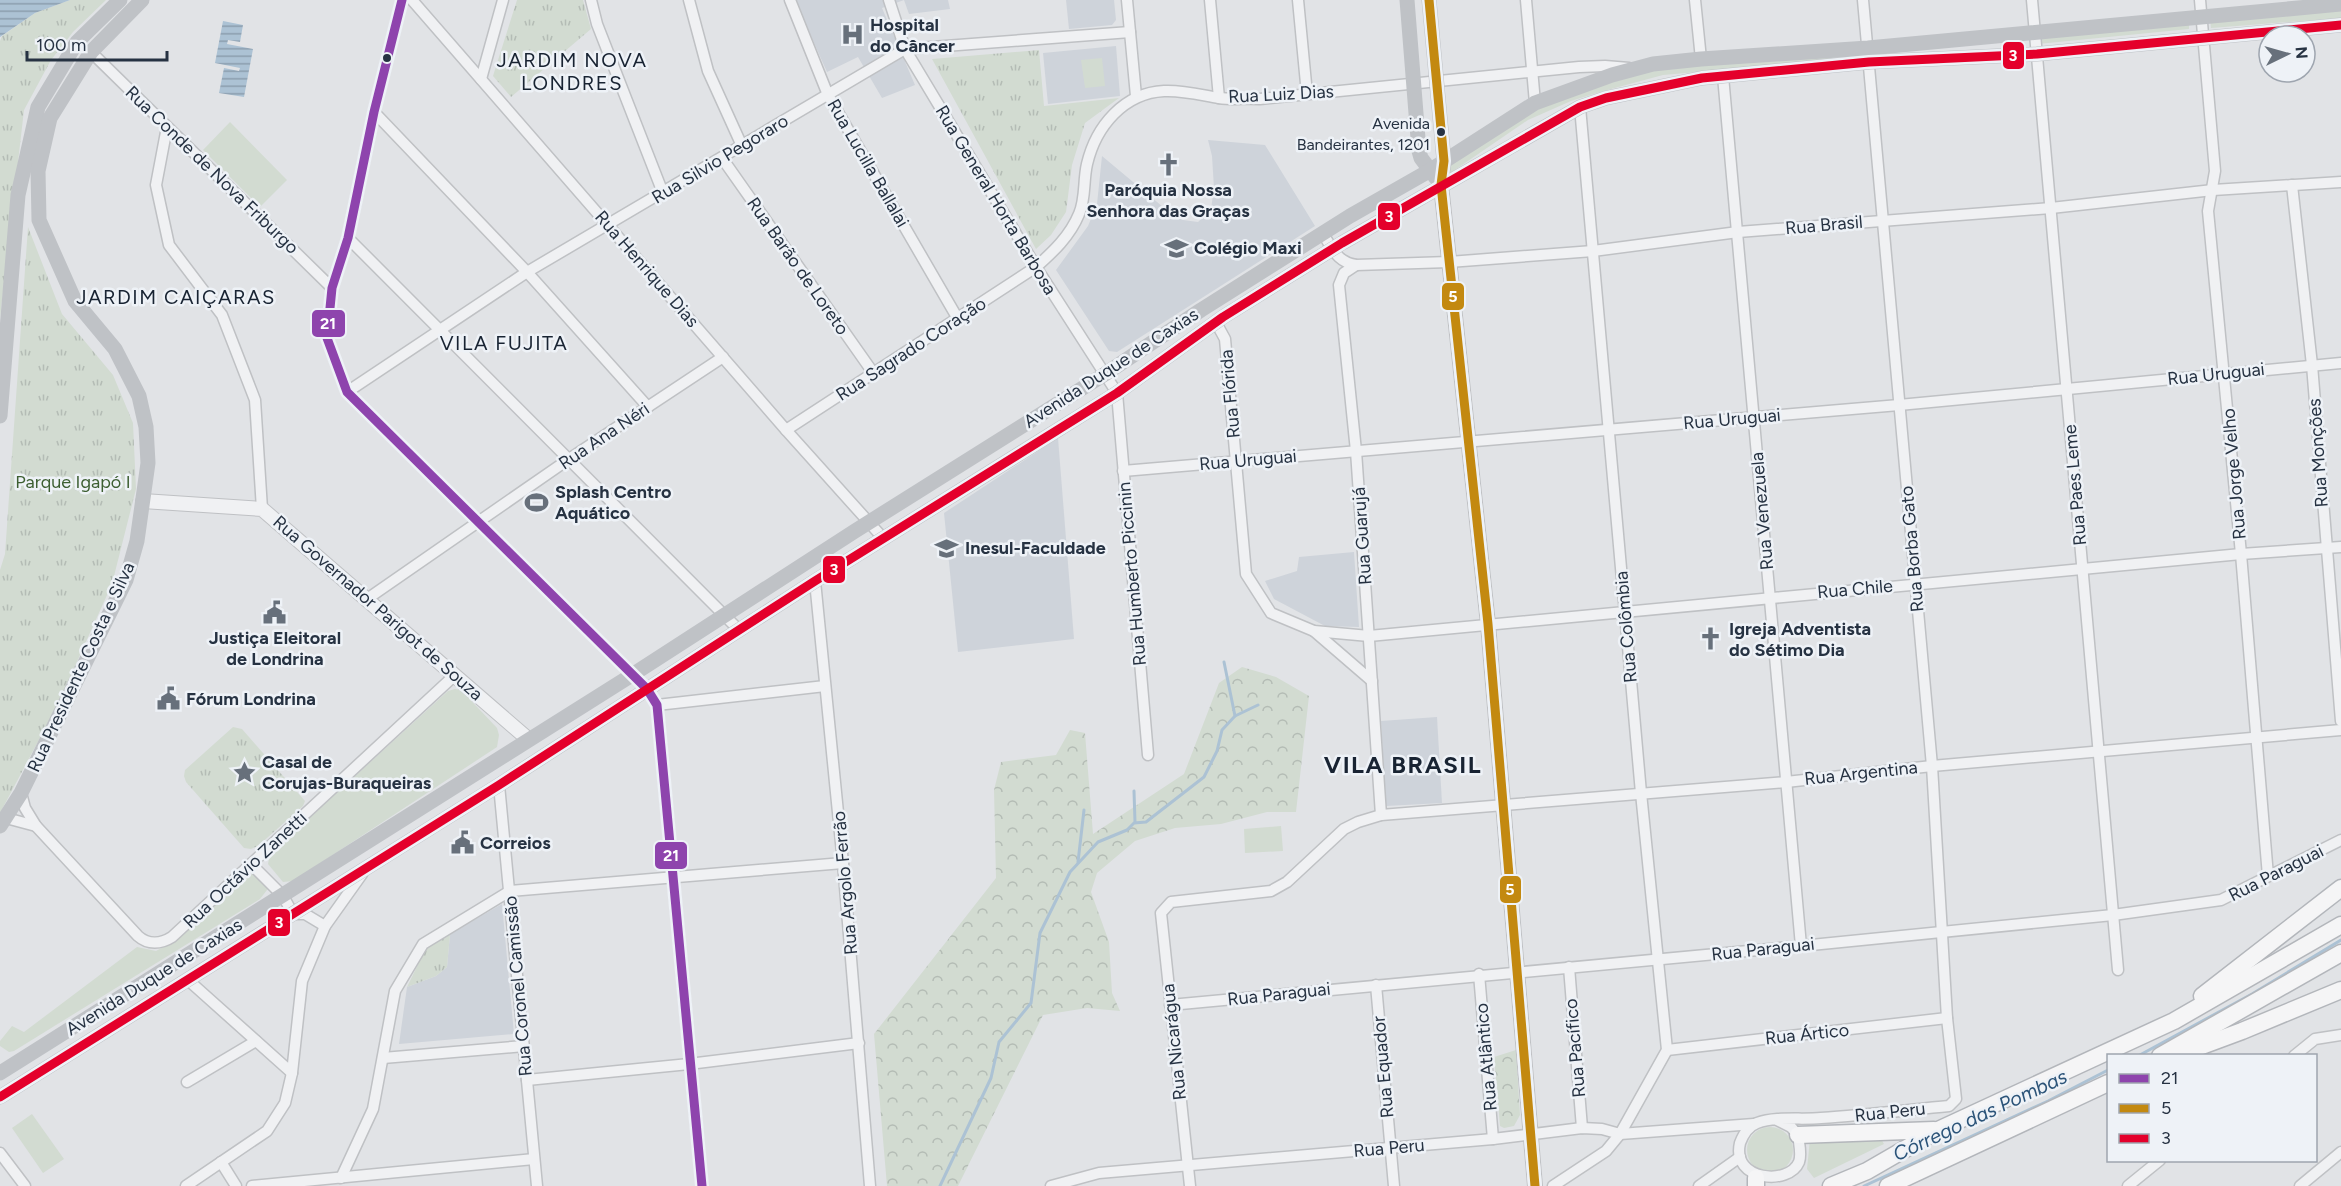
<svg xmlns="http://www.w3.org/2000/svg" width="2341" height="1186" viewBox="0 0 2341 1186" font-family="Figtree,sans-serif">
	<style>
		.built { fill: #ced3da }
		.grass { fill: #d2dbd1 }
		.forest { fill: url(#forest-crowns) }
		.park { fill: url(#park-tufts) }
		.water { fill: url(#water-rules) }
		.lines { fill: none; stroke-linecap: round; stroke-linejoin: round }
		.stream { stroke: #acc2d4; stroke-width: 3 }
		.minor-casing { stroke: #bfc1c4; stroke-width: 13 }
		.tertiary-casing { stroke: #bfc1c4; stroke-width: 16 }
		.trunk-casing { stroke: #b3b6bb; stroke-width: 19 }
		.minor { stroke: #f0f1f3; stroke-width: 10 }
		.tertiary { stroke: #f0f1f3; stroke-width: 14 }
		.secondary { stroke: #bfc2c6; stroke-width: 15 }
		.trunk { stroke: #f5f5f6; stroke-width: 16 }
		.bus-1-casing { stroke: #eef2f7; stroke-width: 14 }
		.bus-2-casing { stroke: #eef2f7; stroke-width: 14 }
		.bus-3-casing { stroke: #eef2f7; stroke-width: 14 }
		.bus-1 { stroke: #8e44ad; stroke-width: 9 }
		.bus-2 { stroke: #c38910; stroke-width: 9 }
		.bus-3 { stroke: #e4002b; stroke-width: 9 }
		.bus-dot { fill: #263242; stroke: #eef2f7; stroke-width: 2 }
		.labels { text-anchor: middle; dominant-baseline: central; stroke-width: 5; stroke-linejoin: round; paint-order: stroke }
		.bus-label { font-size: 16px; fill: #263242; stroke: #eef2f7; text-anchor: end }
		.poi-label { font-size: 18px; font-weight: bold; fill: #263242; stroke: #eef2f7; text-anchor: start }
		.street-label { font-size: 18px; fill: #263242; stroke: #eef2f7 }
		.park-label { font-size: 18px; fill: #3d5f32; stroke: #eef2f7 }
		.neighbourhood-label { font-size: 20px; letter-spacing: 1.5px; fill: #182332; stroke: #eef2f7 }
		.water-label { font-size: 20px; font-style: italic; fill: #2c5479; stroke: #eef2f7 }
		.district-label { font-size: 24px; font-weight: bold; letter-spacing: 1.5px; fill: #182332; stroke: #eef2f7 }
		.line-badge { stroke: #eef2f7; stroke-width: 2 }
		.badge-label { font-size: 16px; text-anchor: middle; font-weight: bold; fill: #fff }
	</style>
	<defs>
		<pattern id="forest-crowns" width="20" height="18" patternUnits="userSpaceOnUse" patternTransform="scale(1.5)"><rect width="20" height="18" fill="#d2dbd1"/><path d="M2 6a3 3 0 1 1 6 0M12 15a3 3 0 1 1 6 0" fill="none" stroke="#b4bcb5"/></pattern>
		<pattern id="park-tufts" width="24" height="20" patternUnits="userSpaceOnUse" patternTransform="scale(1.5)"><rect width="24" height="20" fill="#d2dbd1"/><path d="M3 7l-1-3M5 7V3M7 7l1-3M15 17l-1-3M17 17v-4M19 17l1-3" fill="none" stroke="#b4bcb5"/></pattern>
		<pattern id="water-rules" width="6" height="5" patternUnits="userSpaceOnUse" patternTransform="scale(1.5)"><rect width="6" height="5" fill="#acc2d4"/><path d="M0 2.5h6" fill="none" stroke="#8c9eae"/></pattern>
	</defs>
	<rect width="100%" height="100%" fill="#e1e3e6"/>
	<g class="built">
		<path d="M795,0H948L950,9L909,14L904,0L882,8L915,85L882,98L858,57L827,72Z"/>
		<path d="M1066,0H1114L1116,20L1112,25L1069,29Z"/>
		<path d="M1116,46L1120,96L1048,104L1043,53Z"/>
		<path d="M1208,140L1265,145L1315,226L1117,352L1109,351L1056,270L1088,226L1097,204L1102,156L1169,212L1183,220L1198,222L1211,209L1214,188L1212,156Z"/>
		<path d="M1058,438L1074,639L958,652L944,513Z"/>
		<path d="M1354,552L1359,627L1325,626L1274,599L1265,581L1297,571L1299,557Z"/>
		<path d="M1437,717L1442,803L1386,806L1381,721Z"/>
		<path d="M502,904L514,1034L399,1044L407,987L436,976L447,967L450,934Z"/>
	</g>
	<g class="grass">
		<path d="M2341,9V18L2211,28L2210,19Z"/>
		<path d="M2189,21V29L2038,44L2037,35Z"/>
		<path d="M1801,55L1852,59L1663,75L1600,92L1571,101L1528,120L1446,176L1447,162L1545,101L1663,68Z"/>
		<path d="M1102,58L1105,86L1085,88L1081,60Z"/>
		<path d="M230,122L287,180L260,207L203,150Z"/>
		<path d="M455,689L461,690L497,728L499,735L497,747L293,881L283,882L268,864L270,854L448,691Z"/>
		<path d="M1281,826L1283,851L1245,853L1244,829Z"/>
		<path d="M252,874L257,875L268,886L267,890L260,899L14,1051L9,1052L0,1046V1041L12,1026L24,1032L137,947L156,951L167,945Z"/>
		<path d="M32,1114L64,1159L43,1173L12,1128Z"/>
		<circle cx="1770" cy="1150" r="23"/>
		<path d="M1810,1139H1881L1884,1144L1814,1178L1807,1169Z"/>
	</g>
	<g class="forest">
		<path d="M1242,667L1276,677L1309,696L1296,812H1267L1221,824L1175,828L1135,841L1097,873L1091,892L1109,942L1112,993L1120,1011L1087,1008L1043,1015L958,1186H887L874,1034L996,878L994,790L1001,762L1056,755L1070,730L1085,733L1093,834L1184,774L1219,683Z"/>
		<path d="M1516,1050L1520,1115L1514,1126L1504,1128L1500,1126L1494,1057Z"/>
	</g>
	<g class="park">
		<path d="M70,0H106L73,32L51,60L24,110L0,318V41L2,36L35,13Z"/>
		<path d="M517,0H583L591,29L511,97L493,76Z"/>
		<path d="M1039,50L1044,106L1119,98L1085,123L1072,165L1066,212L1051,235L1036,249L932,59Z"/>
		<path d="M28,227L62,314L113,375L133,423L136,489L112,584L57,706L0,813V570L5,554Z"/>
		<path d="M233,727L242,729L305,801L303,806L258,846L251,849L244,848L186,782L184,776L185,770Z"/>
		<path d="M450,934L447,967L436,976L407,987L426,948Z"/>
	</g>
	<g class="water">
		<path d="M0,0H70L35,13L0,37Z"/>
		<path d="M223,21L243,25L240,42L228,40L227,44L253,49L244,97L219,93L224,68L239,71L240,68L215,63Z"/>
	</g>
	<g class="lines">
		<g class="stream">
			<path d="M1224,662L1235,716"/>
			<path d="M1134,791L1135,822"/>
			<path d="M1078,862L1084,810"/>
			<path d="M2138,1056L2252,994L2341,940"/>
			<path d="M940,1186L991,1078L999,1042L1031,1003L1040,933L1070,872L1098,842L1127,830L1134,823L1146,822L1204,777L1217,751L1222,730L1235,716L1258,705"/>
			<path d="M1864,1186L2048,1101L2108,1070"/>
		</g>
		<defs>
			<g id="minor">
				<path d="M402,0L374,112L348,238L332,288L327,338L347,392L647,689L657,705L702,1186"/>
				<path d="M412,0L786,430L883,538"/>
				<path d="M591,0L597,24L663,193"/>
				<path d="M689,0L708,71L742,146"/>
				<path d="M790,0L828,95L958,319"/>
				<path d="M889,0L905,49L1036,267L1117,393L1148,755"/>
				<path d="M1127,0L1136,96"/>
				<path d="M1210,0L1219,98"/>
				<path d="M1298,0L1307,94"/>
				<path d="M1526,0L1535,103"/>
				<path d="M1695,0L1701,59"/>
				<path d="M2032,0L2118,970"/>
				<path d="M2200,0L2215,171L2208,211L2241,554L2268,876"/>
				<path d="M91,52L332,288"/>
				<path d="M1723,76L1801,946"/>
				<path d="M481,79L503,0"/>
				<path d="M374,112L527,272L648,407"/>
				<path d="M167,127L156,185L169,245L222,315L255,400L262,509"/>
				<path d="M722,158L874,374"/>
				<path d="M2292,185L2312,365L2341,721"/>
				<path d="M1323,234C1333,249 1337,262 1356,265L1449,262L1593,251L1738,232L2051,208L2213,190L2341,182"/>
				<path d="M348,238L739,630"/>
				<path d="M1356,265L1344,273L1339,285L1356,451L1381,815"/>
				<path d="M1212,324L1219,328L1225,339L1246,574L1271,613L1314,631L1369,636L2241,554L2341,547"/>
				<path d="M347,392L527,272L905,49L1130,32"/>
				<path d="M786,430L1036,267C1053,252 1070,236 1079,214C1086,198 1083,181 1087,164C1096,126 1124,93 1164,91C1183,90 1201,95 1219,98C1232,100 1247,98 1260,99L1579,67L1605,66L1629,68"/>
				<path d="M1123,471L1899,405L2341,363"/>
				<path d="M815,581L843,863L870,1186"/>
				<path d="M367,599L569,459L723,357"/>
				<path d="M1314,631L1372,681"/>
				<path d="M657,705L825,686"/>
				<path d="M499,785L537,1186"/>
				<path d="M21,793L25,808L36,826L138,936C148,945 161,944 172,937L455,675"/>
				<path d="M6,818L36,826"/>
				<path d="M251,864L283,896L293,914H305L325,926"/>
				<path d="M1569,967L1582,1128"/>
				<path d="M1479,974L1493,1139"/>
				<path d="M188,980L292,1073"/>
				<path d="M1376,985L1394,1186"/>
				<path d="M1170,1005L1801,946L2113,915L2221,900L2341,840"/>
				<path d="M1667,1050L1947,1018"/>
				<path d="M2294,1056L2315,1039L2341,1035"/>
				<path d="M383,1058L524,1046"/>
				<path d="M527,1080L689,1064L859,1043"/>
				<path d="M187,1082L256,1041"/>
				<path d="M1777,1120L1791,1127L1798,1135C1799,1144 1802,1154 1799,1162C1789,1186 1731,1181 1740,1143C1743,1135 1749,1126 1757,1123C1777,1116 1801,1120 1821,1118C1864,1115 1907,1110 1949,1106L1956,1099L1947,1018L1932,766L1863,0"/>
				<path d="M0,1153L25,1186"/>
				<path d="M221,1162L236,1186"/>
				<path d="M341,1178L373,1109L395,991L423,944L510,891L843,863"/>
				<path d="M186,1186L267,1131L285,1103L292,1073L302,981L325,926L362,874"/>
				<path d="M252,1186L534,1159"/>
				<path d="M1051,1186L1099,1173L1493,1139L1582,1128L1602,1129L1620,1134L1754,1124"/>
				<path d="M1190,1186L1161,913L1171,902L1271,891L1287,882L1344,829L1358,822L1381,815L1786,782L1932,766L2341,730"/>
				<path d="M1553,1186L1606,1151L1620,1134L1667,1050L1641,793L1580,107"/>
				<path d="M1699,1186L1740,1157"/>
				<path d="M2128,1186L2160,1160"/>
				<path d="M2300,1186L2341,1152"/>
			</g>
			<g id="tertiary">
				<path d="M1441,185L1488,624L1535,1186"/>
				<path d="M143,501L262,509L528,739"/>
			</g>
			<g id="trunk">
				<path d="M2202,996L2341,888"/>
				<path d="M2180,1054L2242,1031L2341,990"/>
				<path d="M2160,1056L2341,953"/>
				<path d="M1798,1135L1934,1130"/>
				<path d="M1756,1178V1186"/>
				<path d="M1831,1186L1867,1171L1938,1130L2174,1021L2341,925"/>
				<path d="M1888,1186L2108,1083"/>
			</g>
		</defs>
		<use href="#minor" class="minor-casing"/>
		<use href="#tertiary" class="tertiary-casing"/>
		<use href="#trunk" class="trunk-casing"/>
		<use href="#minor" class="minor"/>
		<use href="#tertiary" class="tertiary"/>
		<g class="secondary">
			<path d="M1407,0L1419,151L1421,158L1436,178"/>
			<path d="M1429,0L1444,161L1443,170"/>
			<path d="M0,416L18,195L38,107L77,42L120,0"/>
			<path d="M0,826L21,793L126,580L137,541L148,463L146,427L139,396L115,349L75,301L39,220L38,171L50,118L91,52L142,0"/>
			<path d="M0,1073L632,675L855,531L1105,374L1201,310L1350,216L1429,171L1535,103L1612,75L1653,64L1701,59L1868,48L2341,4"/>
			<path d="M0,1097L499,785L815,581L1117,393L1223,317L1342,243L1580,107L1606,98L1702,78L1869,62L2037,54L2341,25"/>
		</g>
		<use href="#trunk" class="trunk"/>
		<defs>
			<path id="bus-1" d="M402,0L374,112L348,238L332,288L327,338L347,392L647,689L657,705L702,1186"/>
			<path id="bus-2" d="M1429,0L1444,161L1441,185L1488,624L1535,1186"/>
			<path id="bus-3" d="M0,1097L499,785L815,581L1117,393L1223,317L1342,243L1580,107L1606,98L1702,78L1869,62L2037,54L2341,25"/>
		</defs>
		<use href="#bus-1" class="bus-1-casing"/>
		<use href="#bus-2" class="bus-2-casing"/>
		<use href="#bus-3" class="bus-3-casing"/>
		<use href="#bus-1" class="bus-1"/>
		<use href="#bus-2" class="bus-2"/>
		<use href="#bus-3" class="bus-3"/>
	</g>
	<defs>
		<symbol id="hospital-bare" viewBox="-9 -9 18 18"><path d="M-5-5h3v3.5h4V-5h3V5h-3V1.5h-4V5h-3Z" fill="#67707b" stroke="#eef2f7" stroke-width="2.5" paint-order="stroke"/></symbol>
		<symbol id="church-bare" viewBox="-9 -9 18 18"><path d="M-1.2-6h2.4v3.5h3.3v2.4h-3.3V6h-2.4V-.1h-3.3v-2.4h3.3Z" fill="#67707b" stroke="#eef2f7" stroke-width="2.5" paint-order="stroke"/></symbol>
		<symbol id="school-bare" viewBox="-9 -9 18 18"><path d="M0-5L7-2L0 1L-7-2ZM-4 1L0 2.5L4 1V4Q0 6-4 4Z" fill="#67707b" stroke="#eef2f7" stroke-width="2.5" paint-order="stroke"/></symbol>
		<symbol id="stadium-bare" viewBox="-9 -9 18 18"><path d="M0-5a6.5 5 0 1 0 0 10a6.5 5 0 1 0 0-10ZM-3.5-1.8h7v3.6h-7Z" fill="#67707b" stroke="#eef2f7" stroke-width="2.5" paint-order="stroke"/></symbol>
		<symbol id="university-bare" viewBox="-9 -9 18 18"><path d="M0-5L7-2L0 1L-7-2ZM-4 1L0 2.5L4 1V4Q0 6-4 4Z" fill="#67707b" stroke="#eef2f7" stroke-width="2.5" paint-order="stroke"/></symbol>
		<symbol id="civic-bare" viewBox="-9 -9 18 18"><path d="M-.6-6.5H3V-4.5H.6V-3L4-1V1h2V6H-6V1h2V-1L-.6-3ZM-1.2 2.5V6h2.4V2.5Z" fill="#67707b" stroke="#eef2f7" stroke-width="2.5" paint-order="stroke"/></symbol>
		<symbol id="sight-bare" viewBox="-9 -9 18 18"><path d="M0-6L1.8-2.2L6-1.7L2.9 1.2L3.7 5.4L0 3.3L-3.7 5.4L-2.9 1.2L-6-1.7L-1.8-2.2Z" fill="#67707b" stroke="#eef2f7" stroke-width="2.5" paint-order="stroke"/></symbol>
	</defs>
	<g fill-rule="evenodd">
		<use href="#hospital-bare" x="836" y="18" width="33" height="33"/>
		<use href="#church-bare" x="1152" y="148" width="33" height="33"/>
		<use href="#school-bare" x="1160" y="232" width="33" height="33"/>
		<use href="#stadium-bare" x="520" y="486" width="33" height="33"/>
		<use href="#university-bare" x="930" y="532" width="33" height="33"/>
		<use href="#civic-bare" x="258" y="596" width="33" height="33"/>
		<use href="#church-bare" x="1694" y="622" width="33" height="33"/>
		<use href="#civic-bare" x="152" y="682" width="33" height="33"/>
		<use href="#sight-bare" x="228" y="756" width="33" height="33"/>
		<use href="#civic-bare" x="446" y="826" width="33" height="33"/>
	</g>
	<g class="bus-dot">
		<circle cx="387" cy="58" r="5"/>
		<circle cx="1441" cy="132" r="5"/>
	</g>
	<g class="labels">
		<g class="bus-label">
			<text x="1430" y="123">Avenida<tspan x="1430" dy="21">Bandeirantes, 1201</tspan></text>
		</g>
		<g class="poi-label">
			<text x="870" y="25">Hospital<tspan x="870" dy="21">do Câncer</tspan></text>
			<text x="1168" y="190" text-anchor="middle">Paróquia Nossa<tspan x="1168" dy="21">Senhora das Graças</tspan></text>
			<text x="1194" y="248">Colégio Maxi</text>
			<text x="555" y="492">Splash Centro<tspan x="555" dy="21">Aquático</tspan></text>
			<text x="965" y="548">Inesul-Faculdade</text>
			<text x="1729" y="629">Igreja Adventista<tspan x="1729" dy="21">do Sétimo Dia</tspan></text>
			<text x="275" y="638" text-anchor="middle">Justiça Eleitoral<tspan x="275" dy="21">de Londrina</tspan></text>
			<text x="186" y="699">Fórum Londrina</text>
			<text x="262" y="762">Casal de<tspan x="262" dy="21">Corujas-Buraqueiras</tspan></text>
			<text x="480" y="843">Correios</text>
		</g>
		<g class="street-label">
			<text transform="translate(1281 94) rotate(-3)">Rua Luiz Dias</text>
			<text transform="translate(720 159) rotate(-31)">Rua Silvio Pegoraro</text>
			<text transform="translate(868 163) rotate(60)">Rua Lucilla Ballalai</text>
			<text transform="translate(212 170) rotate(44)">Rua Conde de Nova Friburgo</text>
			<text transform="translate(996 200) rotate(59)">Rua General Horta Barbosa</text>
			<text transform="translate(1824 225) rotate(-5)">Rua Brasil</text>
			<text transform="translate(798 266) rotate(55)">Rua Barão de Loreto</text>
			<text transform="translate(647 269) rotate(49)">Rua Henrique Dias</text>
			<text transform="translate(911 349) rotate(-33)">Rua Sagrado Coração</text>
			<text transform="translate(1111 368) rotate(-33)">Avenida Duque de Caxias</text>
			<text transform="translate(2216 374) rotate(-6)">Rua Uruguai</text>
			<text transform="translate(1230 394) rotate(-95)">Rua Flórida</text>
			<text transform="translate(1732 419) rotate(-5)">Rua Uruguai</text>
			<text transform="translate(604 436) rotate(-34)">Rua Ana Néri</text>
			<text transform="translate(2318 453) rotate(-94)">Rua Monções</text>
			<text transform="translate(1248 460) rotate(-5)">Rua Uruguai</text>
			<text transform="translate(2234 474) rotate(-95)">Rua Jorge Velho</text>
			<text transform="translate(2075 485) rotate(-95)">Rua Paes Leme</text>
			<text transform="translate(1762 511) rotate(-95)">Rua Venezuela</text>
			<text transform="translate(1362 536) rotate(-94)">Rua Guarujá</text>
			<text transform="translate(1912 549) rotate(-95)">Rua Borba Gato</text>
			<text transform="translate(1132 574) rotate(-95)">Rua Humberto Piccinin</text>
			<text transform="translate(1855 589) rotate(-5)">Rua Chile</text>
			<text transform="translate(378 608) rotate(41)">Rua Governador Parigot de Souza</text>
			<text transform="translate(1626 627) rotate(-95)">Rua Colômbia</text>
			<text transform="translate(81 667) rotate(-65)">Rua Presidente Costa e Silva</text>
			<text transform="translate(1861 773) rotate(-6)">Rua Argentina</text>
			<text transform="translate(245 870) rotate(-43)">Rua Octávio Zanetti</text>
			<text transform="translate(2276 873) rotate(-27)">Rua Paraguai</text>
			<text transform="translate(845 883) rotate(-95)">Rua Argolo Ferrão</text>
			<text transform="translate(1763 949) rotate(-6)">Rua Paraguai</text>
			<text transform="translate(154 977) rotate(-32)">Avenida Duque de Caxias</text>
			<text transform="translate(518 986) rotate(-95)">Rua Coronel Camissão</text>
			<text transform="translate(1279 994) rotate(-6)">Rua Paraguai</text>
			<text transform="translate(1807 1034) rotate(-6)">Rua Ártico</text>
			<text transform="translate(1174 1042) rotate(-96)">Rua Nicarágua</text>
			<text transform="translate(1575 1048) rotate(-95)">Rua Pacífico</text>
			<text transform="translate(1486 1057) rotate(-95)">Rua Atlântico</text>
			<text transform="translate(1383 1067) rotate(-95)">Rua Equador</text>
			<text transform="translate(1890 1112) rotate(-6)">Rua Peru</text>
			<text transform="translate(1389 1148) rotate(-5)">Rua Peru</text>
		</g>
		<g class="park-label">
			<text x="73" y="482">Parque Igapó I</text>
		</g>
		<g class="neighbourhood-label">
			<text x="572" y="60">JARDIM NOVA<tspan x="572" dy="23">LONDRES</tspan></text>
			<text x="176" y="297">JARDIM CAIÇARAS</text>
			<text x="504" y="343">VILA FUJITA</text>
		</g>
		<g class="water-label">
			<text transform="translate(1980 1115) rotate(-25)">Córrego das Pombas</text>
		</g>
		<g class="district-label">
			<text x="1403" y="764">VILA BRASIL</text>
		</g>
	</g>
	<g class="line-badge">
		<rect x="2002" y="41" width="23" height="29" rx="6" fill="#e4002b"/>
		<rect x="1377" y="202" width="24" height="29" rx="6" fill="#e4002b"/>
		<rect x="1441" y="282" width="24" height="29" rx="6" fill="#c38910"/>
		<rect x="311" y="309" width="35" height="29" rx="6" fill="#8e44ad"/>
		<rect x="822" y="555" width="24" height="29" rx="6" fill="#e4002b"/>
		<rect x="654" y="841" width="34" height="29" rx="6" fill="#8e44ad"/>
		<rect x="1499" y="875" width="23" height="29" rx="6" fill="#c38910"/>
		<rect x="267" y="908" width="24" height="29" rx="6" fill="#e4002b"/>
	</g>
	<g class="badge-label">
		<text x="2013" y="61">3</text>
		<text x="1389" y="222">3</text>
		<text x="1453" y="302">5</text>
		<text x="328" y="329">21</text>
		<text x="834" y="575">3</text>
		<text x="671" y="861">21</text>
		<text x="1510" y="895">5</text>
		<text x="279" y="928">3</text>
	</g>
	<rect x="2107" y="1054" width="210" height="108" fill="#eef2f7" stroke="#9ea5af" stroke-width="1.5"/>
	<rect x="2119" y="1074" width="30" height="9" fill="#8e44ad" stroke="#9ea5af" stroke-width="1.5"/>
	<text x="2161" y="1084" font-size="18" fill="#263242">21</text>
	<rect x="2119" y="1104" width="30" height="9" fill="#c38910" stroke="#9ea5af" stroke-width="1.5"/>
	<text x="2161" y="1114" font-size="18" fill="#263242">5</text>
	<rect x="2119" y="1134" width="30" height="9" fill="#e4002b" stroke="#9ea5af" stroke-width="1.5"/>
	<text x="2161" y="1144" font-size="18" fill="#263242">3</text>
	<g transform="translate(2287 54) rotate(85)"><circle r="28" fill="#eef2f7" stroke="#9ea5af" stroke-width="1.5"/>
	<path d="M0-4.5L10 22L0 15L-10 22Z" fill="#67707b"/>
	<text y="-9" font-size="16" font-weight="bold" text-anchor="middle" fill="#263242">N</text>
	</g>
	<path d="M27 51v9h140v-9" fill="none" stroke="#263242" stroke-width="3"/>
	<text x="36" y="51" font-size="18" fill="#263242" stroke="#eef2f7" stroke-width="4.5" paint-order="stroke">100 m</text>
</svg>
